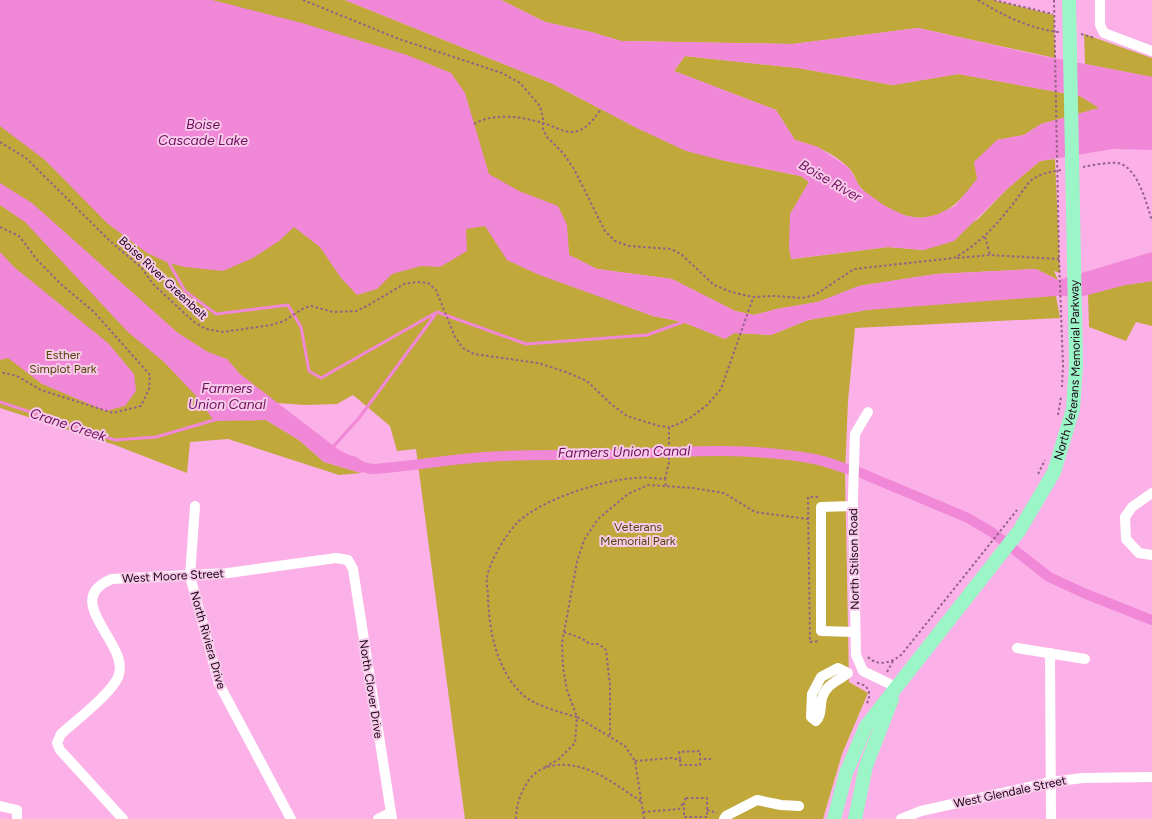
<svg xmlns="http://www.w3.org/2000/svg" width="1152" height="819" viewBox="0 0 1152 819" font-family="Figtree,sans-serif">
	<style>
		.green { fill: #c0a83b }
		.water { fill: #f187d7; fill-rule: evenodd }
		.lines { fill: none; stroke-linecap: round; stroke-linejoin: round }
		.stream { stroke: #f187d7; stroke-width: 3 }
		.canal { stroke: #f187d7; stroke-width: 10 }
		.path { stroke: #946287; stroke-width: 2; stroke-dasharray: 2.5 2.5; stroke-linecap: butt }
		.minor { stroke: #fff; stroke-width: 10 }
		.major { stroke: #9bf5c7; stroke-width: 14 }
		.labels { text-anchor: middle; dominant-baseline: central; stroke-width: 4; stroke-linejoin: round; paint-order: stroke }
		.street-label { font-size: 12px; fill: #1a0315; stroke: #f7caea }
		.park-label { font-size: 12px; fill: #524609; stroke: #f7caea }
		.water-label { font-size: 14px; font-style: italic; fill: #700f5f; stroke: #f7caea }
	</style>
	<rect width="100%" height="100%" fill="#fbb1e7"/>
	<g class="green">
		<path d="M0,0H345L551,83L641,130L721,160L801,176L809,182L790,215L792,259L888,247L924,250L978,219L1007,189L1040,161L1055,159L1060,273L1054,271L1058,280L1036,269L936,274L859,286L818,302L777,309L754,315L735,311L672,279L597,269L569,255L567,233L537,273L653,316L683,322L725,339L734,333L771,335L808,320L867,310L1052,287L1056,296L1060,318L855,328L848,401L845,473L849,682L868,693L842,754L823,819H465L416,449L397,451L390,426L353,395L337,404L306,405L277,403L256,387L238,420H266L299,440L324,462L361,473L339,475L228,439L190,442L187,473L115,445L0,408Z"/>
		<path d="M501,0H993L1054,15L1055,58L918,28L793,44L621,41L591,32L545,22Z"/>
		<path d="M1084,34L1152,58V77L1085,64Z"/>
		<path d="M685,56L798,68L893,85L958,74L1080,96L1100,108L1041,124L1024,135L997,140C991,152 985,166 978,178C975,183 970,188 966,193C933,232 898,220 863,190C856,184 855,174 849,168C834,153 814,145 795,140L776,110L674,71Z"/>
		<path d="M1152,281V326L1136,322L1126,341L1089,327L1088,294L1125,285Z"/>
	</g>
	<g class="water">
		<path d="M0,0H212L302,23L407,55L451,73L465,93L489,174L519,191L558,206L567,225L569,255L597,269L672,279L735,311L754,315L777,309L818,302L859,286L936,274L1036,269L1058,280L1152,252V281L1125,285L1084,296H1056L867,310L808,320L771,335L734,333L725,339L683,322L653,316L537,274L507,260L485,226L466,229L467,251L440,267L421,266L392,274L377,289L357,295L341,278L320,247L294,227L279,241L253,258L223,271L185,267L169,263L147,253L107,223L45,160L0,126Z"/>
		<path d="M345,0H501L545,22L591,32L621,41L793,44L918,28L1033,54L1152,77V150L1113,149L1040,161L1007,189L954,241L924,250L888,247L791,259L789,249L790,214L809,182L801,176L721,160L686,151L641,130L551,83ZM685,56L798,68L893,85L958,74L1080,96L1099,108L1041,124L1024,135L997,140L974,162L977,179L955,206L936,215L921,218L906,216L885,206L861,189L849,168L818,147L795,140L776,110L674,71Z"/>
		<path d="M0,183L32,203L178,333L208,352L227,359L240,374L339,450L364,462L361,473L324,462L299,440L266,420L214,421L198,398L164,362L128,332L25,222L0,205Z"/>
		<path d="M0,252L14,267L108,343L134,374L136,391L125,406L106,411L42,384L8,358L0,360Z"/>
	</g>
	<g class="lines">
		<g class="stream">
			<path d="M169,263L185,291L216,314L288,305L301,327L309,371L321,378L437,312L526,344L647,335L683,322"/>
			<path d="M0,402L115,440L156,437L218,419"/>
			<path d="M332,448L359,418L435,315"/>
		</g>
		<path class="canal" d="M353,461L363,467L372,469C416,466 460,457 504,456C543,454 582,456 621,454C686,451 750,447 814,459C830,462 845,469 861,473L968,518L993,533L1049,577L1086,594L1152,620"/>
		<g class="path">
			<path d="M303,0L399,39L502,73L520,83L540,106L543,118V129L547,137L563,153L574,169L605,231L615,241L629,246L671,249L681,254L714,285L731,292L753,297L774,296L802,298L815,295L854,269L954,258C987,240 1008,211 1030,181C1040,174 1049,172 1061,170"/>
			<path d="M978,0C1002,15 1030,29 1059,32"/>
			<path d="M994,0L1053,14"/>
			<path d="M1054,0L1059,259L1063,365L1062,387"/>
			<path d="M1081,34L1095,38"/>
			<path d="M474,124C495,112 524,117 546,124C553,126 563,132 571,132C585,132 594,119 601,109"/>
			<path d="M0,142L26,158L111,242L141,267L153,284L194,322L206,329L223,332L271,325L284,321L304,308L311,306L333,312L356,311L367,306L404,284L417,282L428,283L436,290L455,337L463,348L474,354L538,363L566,372L587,381L611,404L627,416L659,426L669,427"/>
			<path d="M1083,167C1092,165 1110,162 1118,163C1138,167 1147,205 1152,221"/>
			<path d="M0,227L19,236L38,261L62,285L94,312L150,375L149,389L141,406L113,413L41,390L17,376L0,372"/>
			<path d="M985,237L990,255"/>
			<path d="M957,258L990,255L1059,259"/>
			<path d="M1058,415L1061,397"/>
			<path d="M1038,474L1045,460"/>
			<path d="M665,479L669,462V427L676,425L690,418L707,405L721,389L753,298"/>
			<path d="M818,497H808L810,642L820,641"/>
			<path d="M564,632L581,638L590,644H599L606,650L610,685V736"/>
			<path d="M868,657C878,667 892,663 902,654L1017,510"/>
			<path d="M887,672L893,661"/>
			<path d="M857,683C870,685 872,695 866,705"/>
			<path d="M680,759L679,752L700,751V759"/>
			<path d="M635,761L672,758L680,760V765H700V759H711"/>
			<path d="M545,767L559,759L575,743L577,717C562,713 533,705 522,694C496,669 489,630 488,596C488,590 486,583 487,577C490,561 505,536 516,524C539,500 602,480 635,478C645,477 655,478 665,479L666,486"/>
			<path d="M686,798H707V817H684V801Z"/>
			<path d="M707,810L717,813"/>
			<path d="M643,812L679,809L684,802"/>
			<path d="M516,819C516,806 520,794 527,783C532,774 541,768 551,766C586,759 614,784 642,802"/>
			<path d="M644,819L635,761L625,746L577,717L567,690L563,667L562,643L577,562L584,540L598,519L628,494L648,485L693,488L724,493L755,512L808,519"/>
		</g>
		<g class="minor">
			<path d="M1100,0V25L1104,33L1152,51"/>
			<path d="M868,412L855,434L853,498L856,655L863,671L896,687"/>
			<path d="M1152,493L1132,507L1125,517L1126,539L1139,553L1152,555"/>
			<path d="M195,506L190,576L219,684L291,819"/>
			<path d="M853,506L821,507V631L855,632"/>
			<path d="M1017,648L1085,659"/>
			<path d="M1050,653L1051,819"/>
			<path d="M838,668L848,673C838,681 826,684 822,698C820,706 822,715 816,721L811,717L812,694L821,677Z"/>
			<path d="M0,806L17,810V819"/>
			<path d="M123,819L60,750L57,743L61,734C75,721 115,691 119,674C128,642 60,600 112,579L228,573L336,558L348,560L353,569L392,819"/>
			<path d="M378,819L390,813"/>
			<path d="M724,819L726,816L757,800L781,805L799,806"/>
			<path d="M901,819L921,811L1051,782L1083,778L1152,777"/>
		</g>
		<g class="major">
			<path id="s1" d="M834,819L846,773L866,726L1019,531L1054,472L1073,409L1076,365L1069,0"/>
			<path d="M855,819L866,766L892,699"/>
		</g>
	</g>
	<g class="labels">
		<g class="street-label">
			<text transform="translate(163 278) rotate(43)">Boise River Greenbelt</text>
			<text stroke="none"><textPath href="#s1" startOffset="519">North Veterans Memorial Parkway</textPath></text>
			<text transform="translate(854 559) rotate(-91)">North Stilson Road</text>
			<text transform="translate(173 576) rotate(-3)">West Moore Street</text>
			<text transform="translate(208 640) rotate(74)">North Riviera Drive</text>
			<text transform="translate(371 689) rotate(81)">North Clover Drive</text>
			<text transform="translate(1010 792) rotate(-12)">West Glendale Street</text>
		</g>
		<g class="park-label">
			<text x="63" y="355">Esther<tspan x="63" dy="14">Simplot Park</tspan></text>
			<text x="638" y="527">Veterans<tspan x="638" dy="14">Memorial Park</tspan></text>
		</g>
		<g class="water-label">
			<text x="203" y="124">Boise<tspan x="203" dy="16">Cascade Lake</tspan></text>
			<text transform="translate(830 181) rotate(30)">Boise River</text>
			<text x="227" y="388">Farmers<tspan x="227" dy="16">Union Canal</tspan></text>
			<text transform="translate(68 425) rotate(18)">Crane Creek</text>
			<text transform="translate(624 452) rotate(-1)">Farmers Union Canal</text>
		</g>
	</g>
</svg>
